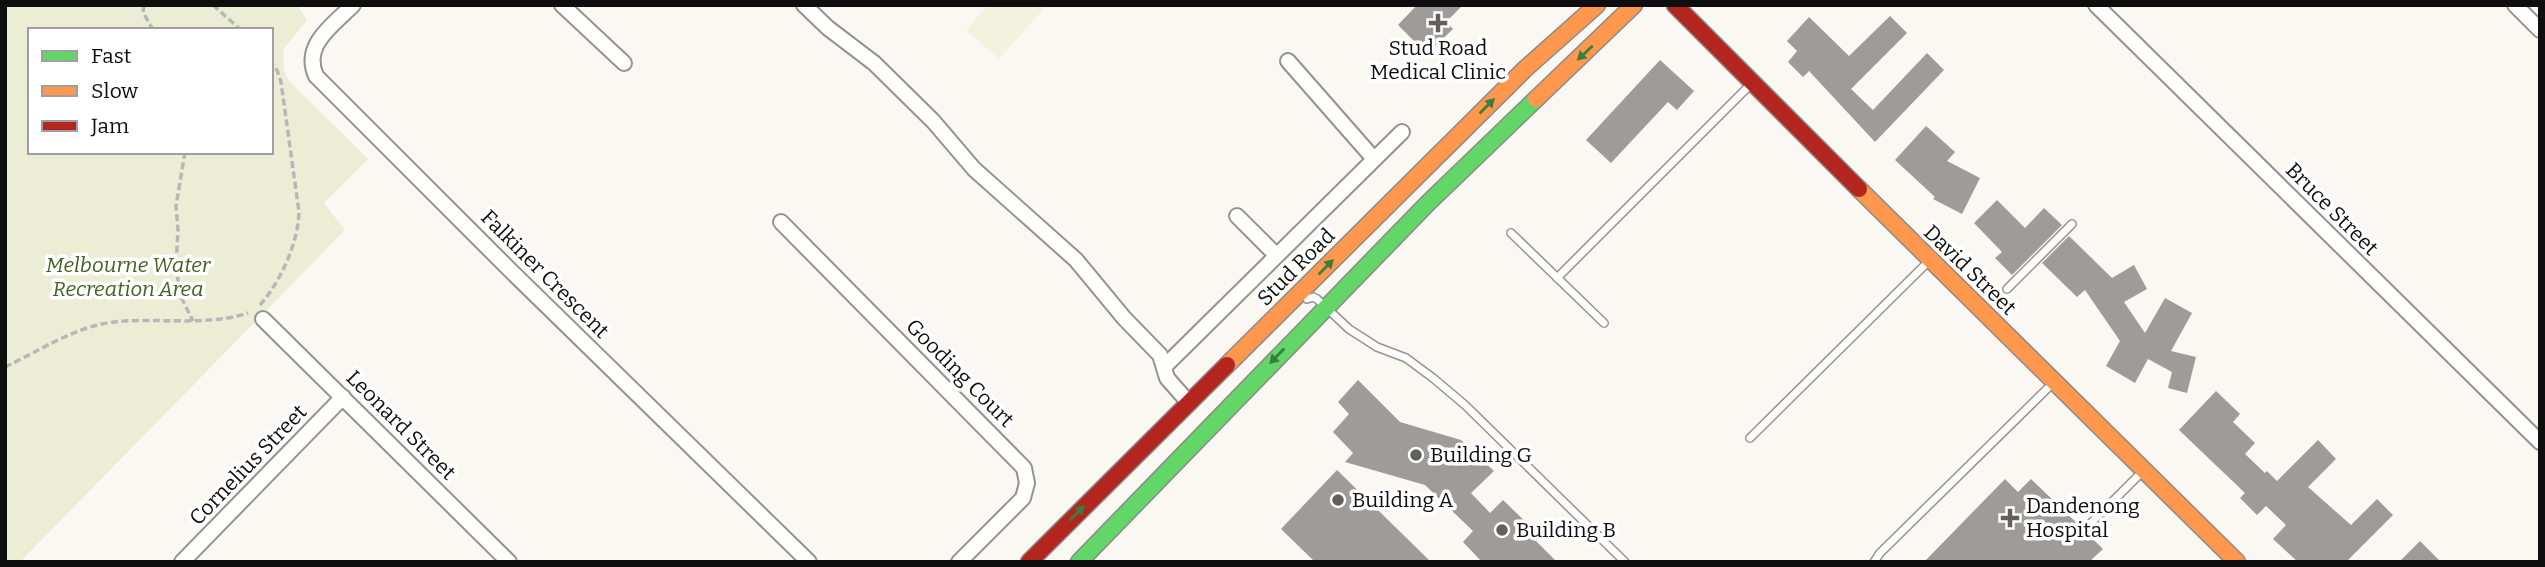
<svg xmlns="http://www.w3.org/2000/svg" width="2545" height="567" viewBox="0 0 2545 567" font-family="Bitter,serif">
	<style>
		.green { fill: #ebeed5; fill-rule: evenodd }
		.pitch { fill: #f3f2df }
		.building { fill: #9e9b99 }
		.lines { fill: none; stroke-linecap: round; stroke-linejoin: round }
		.lane-casing { stroke: #959392; stroke-width: 10 }
		.street-casing { stroke: #959392; stroke-width: 18 }
		.fast-casing { stroke: #8b8a88; stroke-width: 19 }
		.slow-casing { stroke: #8b8a88; stroke-width: 19 }
		.jam-casing { stroke: #8b8a88; stroke-width: 19 }
		.path { stroke: #b8b7b7; stroke-width: 3.5; stroke-dasharray: 7 3.5; stroke-linecap: butt }
		.lane { stroke: #fefefd; stroke-width: 7 }
		.street { stroke: #fefefd; stroke-width: 14 }
		.fast { stroke: #63d668; stroke-width: 16 }
		.slow { stroke: #ff974d; stroke-width: 16 }
		.jam { stroke: #b3261e; stroke-width: 16 }
		.oneway { fill: #3d7c40 }
		.poi-dot { fill: #61605e; stroke: #fff; stroke-width: 2.5 }
		.labels { text-anchor: middle; dominant-baseline: central; stroke-width: 7; stroke-linejoin: round; paint-order: stroke }
		.poi-label { font-size: 21px; fill: #0e0e0e; stroke: #fff; text-anchor: start }
		.street-label { font-size: 21px; fill: #0e0e0e; stroke: #fff }
		.park-label { font-size: 21px; font-style: italic; fill: #416223; stroke: #fff }
	</style>
	<rect width="100%" height="100%" fill="#fbf8f4"/>
	<path class="green" d="M5,5H297L307,20L283,50L284,72L290,82L368,159L324,203L345,230L20,562H5ZM30,30H271V152H30Z"/>
	<path class="pitch" d="M988,5H1047L999,59L966,30Z"/>
	<g class="building">
		<path d="M1417,5H1463L1446,22L1453,29L1427,54L1398,25Z"/>
		<path d="M1890,16L1907,33L1851,89L1873,110L1927,53L1944,70L1875,142L1809,71L1803,77L1788,62L1797,51L1787,41L1809,17L1849,56Z"/>
		<path d="M1660,60L1694,91L1677,110L1668,102L1611,163L1586,140Z"/>
		<path d="M1926,126L1955,152L1947,161L1980,178L1962,214L1933,199L1935,197L1895,160Z"/>
		<path d="M1997,200L2025,228L2044,208L2062,225L2012,275L1995,258L2002,252L1974,223Z"/>
		<path d="M2069,236L2112,278L2134,265L2147,289L2124,302L2145,333L2165,298L2192,313L2171,351L2196,357L2187,393L2168,388L2172,372L2148,359L2135,383L2106,366L2120,341L2085,290L2077,297L2042,263Z"/>
		<path d="M1358,380L1400,422L1461,440L1494,471L1471,493L1490,513L1503,500L1532,528L1528,533L1557,562H1482L1463,542L1473,531L1425,485L1345,462L1353,453L1333,432L1349,414L1338,402Z"/>
		<path d="M2216,391L2240,414L2233,422L2255,443L2245,454L2265,473L2267,471L2277,481L2318,440L2336,459L2308,487L2351,525L2377,499L2393,515L2346,562H2298L2273,539L2286,525L2266,506L2257,515L2240,498L2245,493L2179,430Z"/>
		<path d="M1337,470L1431,562H1315L1281,529Z"/>
		<path d="M2005,479L2018,492L2031,479L2080,526L2078,531L2080,535L2088,534L2103,549L2089,562H1924Z"/>
		<path d="M2420,541L2441,562H2399Z"/>
	</g>
	<g class="lines">
		<defs>
			<g id="lane">
				<path d="M1511,233L1604,323"/>
				<path d="M1557,278L1750,85"/>
				<path d="M2007,289L2072,224"/>
				<path d="M1307,299L1313,297L1317,299L1349,329L1377,347L1406,358L1433,378L1465,405L1625,562"/>
				<path d="M1750,438L1929,261"/>
				<path d="M2084,530L2141,473"/>
				<path d="M1874,562L1880,553L2052,384"/>
			</g>
			<g id="street">
				<path d="M353,5C333,25 302,45 316,76L511,271L809,562"/>
				<path d="M562,5L624,63"/>
				<path d="M804,5L828,28L874,63L933,121L974,169L1076,260L1124,318L1160,355L1167,378L1189,403"/>
				<path d="M2096,5L2540,442"/>
				<path d="M2515,5L2540,30"/>
				<path d="M1288,61L1374,159"/>
				<path d="M1237,216L1276,255"/>
				<path d="M781,222L1024,468L1027,483L1023,498L959,562"/>
				<path d="M263,319L509,562"/>
				<path d="M1165,366L1402,132"/>
				<path d="M182,562L343,397"/>
			</g>
			<path id="fast" d="M1079,562L1428,203L1536,99"/>
			<g id="slow">
				<path d="M1536,99L1634,5"/>
				<path d="M1859,189L2237,562"/>
				<path d="M1227,365L1525,69L1597,5"/>
			</g>
			<g id="jam">
				<path d="M1675,5L1859,189"/>
				<path d="M1029,562L1227,365"/>
			</g>
		</defs>
		<use href="#lane" class="lane-casing"/>
		<use href="#street" class="street-casing"/>
		<use href="#fast" class="fast-casing"/>
		<use href="#slow" class="slow-casing"/>
		<use href="#jam" class="jam-casing"/>
		<g class="path">
			<path d="M144,5L143,12L153,30"/>
			<path d="M213,5L241,30"/>
			<path d="M185,152L176,206L178,230L176,265L180,295L193,321"/>
			<path d="M260,305C281,281 298,243 299,212L281,82L277,70L271,63"/>
			<path d="M5,367C39,351 76,326 114,322C158,317 205,327 248,313"/>
		</g>
		<use href="#lane" class="lane"/>
		<use href="#street" class="street"/>
		<use href="#fast" class="fast"/>
		<use href="#slow" class="slow"/>
		<use href="#jam" class="jam"/>
	</g>
	<defs><path id="oneway-solid" d="M-6-.8H1V-3.2L6.5 0L1 3.2V.8H-6Z" transform="scale(1.75)"/></defs>
	<g class="oneway">
		<use href="#oneway-solid" transform="translate(1585 53) rotate(137)"/>
		<use href="#oneway-solid" transform="translate(1487 106) rotate(-45)"/>
		<use href="#oneway-solid" transform="translate(1326 267) rotate(-45)"/>
		<use href="#oneway-solid" transform="translate(1277 356) rotate(134)"/>
		<use href="#oneway-solid" transform="translate(1077 513) rotate(-45)"/>
	</g>
	<g class="poi-dot">
		<path d="M1434.5 12.5h7v7h7v7h-7v7h-7v-7h-7v-7h7z"/>
		<circle cx="1416" cy="455" r="7"/>
		<circle cx="1338" cy="500" r="7"/>
		<path d="M2006.5 507.5h7v7h7v7h-7v7h-7v-7h-7v-7h7z"/>
		<circle cx="1502" cy="530" r="7"/>
	</g>
	<g class="labels">
		<g class="poi-label">
			<text x="1438" y="48" text-anchor="middle">Stud Road<tspan x="1438" dy="24">Medical Clinic</tspan></text>
			<text x="1430" y="455">Building G</text>
			<text x="1352" y="500">Building A</text>
			<text x="2026" y="506">Dandenong<tspan x="2026" dy="24">Hospital</tspan></text>
			<text x="1516" y="530">Building B</text>
		</g>
		<g class="street-label">
			<text transform="translate(2332 209) rotate(45)">Bruce Street</text>
			<text transform="translate(1296 267) rotate(-45)">Stud Road</text>
			<text transform="translate(1970 270) rotate(44)">David Street</text>
			<text transform="translate(545 274) rotate(45)">Falkiner Crescent</text>
			<text transform="translate(960 373) rotate(45)">Gooding Court</text>
			<text transform="translate(401 425) rotate(45)">Leonard Street</text>
			<text transform="translate(248 465) rotate(-46)">Cornelius Street</text>
		</g>
		<g class="park-label">
			<text x="128" y="265">Melbourne Water<tspan x="128" dy="24">Recreation Area</tspan></text>
		</g>
	</g>
	<rect width="2545" height="567" fill="none" stroke="#0e0e0e" stroke-width="14"/>
	<rect x="28" y="28" width="245" height="126" fill="#ffffff" stroke="#9f9f9f" stroke-width="2"/>
	<rect x="42" y="51" width="35" height="10" fill="#63d668" stroke="#9f9f9f" stroke-width="2"/>
	<text x="91" y="63" font-size="21" fill="#0e0e0e">Fast</text>
	<rect x="42" y="86" width="35" height="10" fill="#ff974d" stroke="#9f9f9f" stroke-width="2"/>
	<text x="91" y="98" font-size="21" fill="#0e0e0e">Slow</text>
	<rect x="42" y="121" width="35" height="10" fill="#b3261e" stroke="#9f9f9f" stroke-width="2"/>
	<text x="91" y="133" font-size="21" fill="#0e0e0e">Jam</text>
</svg>
